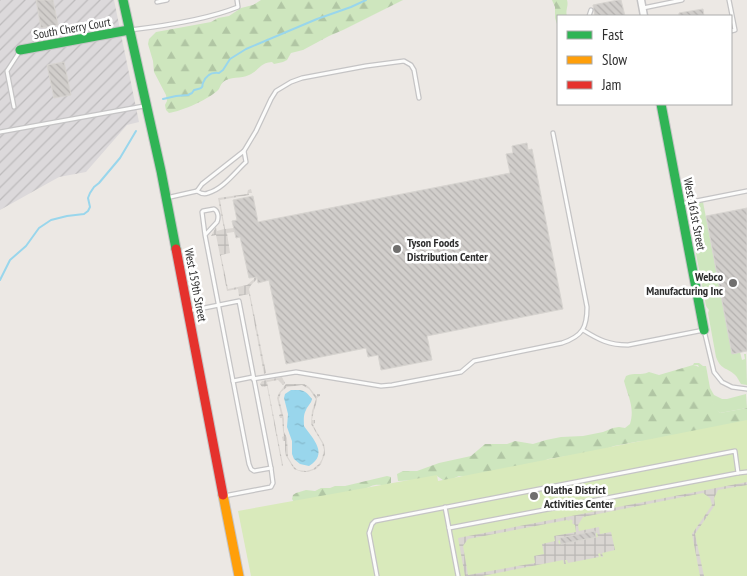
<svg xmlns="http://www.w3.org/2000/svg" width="747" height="576" viewBox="0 0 747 576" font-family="'PT Sans Narrow',sans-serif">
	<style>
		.industrial { fill: url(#industrial-furrows) }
		.grass { fill: #cee6be }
		.forest { fill: url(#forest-firs) }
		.pitch { fill: #d9eabb }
		.plaza { fill: url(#plaza-grid); fill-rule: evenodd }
		.water { fill: url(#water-ripples) }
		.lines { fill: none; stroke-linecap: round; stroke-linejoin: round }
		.stream { stroke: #99d6ec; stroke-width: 2 }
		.building { fill: url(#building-back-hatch); stroke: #d7d4d0 }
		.lane-casing { stroke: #c5c4c5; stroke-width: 5.5 }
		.street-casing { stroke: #c5c4c5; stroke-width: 9 }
		.fast-casing { stroke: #c5c4c5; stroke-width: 11 }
		.slow-casing { stroke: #c5c4c5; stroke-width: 11 }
		.jam-casing { stroke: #c5c4c5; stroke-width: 11 }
		.lane { stroke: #fcfcfb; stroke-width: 3 }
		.street { stroke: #fcfcfb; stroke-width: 6 }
		.fast { stroke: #30b455; stroke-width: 9 }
		.slow { stroke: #ff9f0a; stroke-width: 9 }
		.jam { stroke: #e5322d; stroke-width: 9 }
		.poi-dot { fill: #706f6e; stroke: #fff; stroke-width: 2 }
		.labels { text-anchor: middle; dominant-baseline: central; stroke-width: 5; stroke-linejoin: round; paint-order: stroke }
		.street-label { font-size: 12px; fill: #2e2e2e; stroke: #fff }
		.poi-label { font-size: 12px; font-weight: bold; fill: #2e2e2e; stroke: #fff; text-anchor: start }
	</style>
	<defs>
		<pattern id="industrial-furrows" width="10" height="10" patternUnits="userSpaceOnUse" patternTransform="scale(1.25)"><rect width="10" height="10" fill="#dcd9db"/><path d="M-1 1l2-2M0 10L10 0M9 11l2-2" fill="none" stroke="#bdbbbc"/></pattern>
		<pattern id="forest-firs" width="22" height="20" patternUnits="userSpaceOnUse" patternTransform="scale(1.25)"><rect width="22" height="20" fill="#cee6be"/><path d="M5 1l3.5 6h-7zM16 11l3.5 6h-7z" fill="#b1c6a4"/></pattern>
		<pattern id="plaza-grid" width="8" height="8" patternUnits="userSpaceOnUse" patternTransform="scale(1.25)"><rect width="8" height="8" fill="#dad6d2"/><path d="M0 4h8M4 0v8" fill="none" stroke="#bbb8b5"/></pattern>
		<pattern id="water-ripples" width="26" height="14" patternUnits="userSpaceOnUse" patternTransform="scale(1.25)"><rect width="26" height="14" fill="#99d6ec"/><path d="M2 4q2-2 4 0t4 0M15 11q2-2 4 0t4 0" fill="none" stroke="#84b8cb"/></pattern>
		<pattern id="building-back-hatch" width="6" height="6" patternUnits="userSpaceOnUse" patternTransform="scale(1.25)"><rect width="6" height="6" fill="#d1cecb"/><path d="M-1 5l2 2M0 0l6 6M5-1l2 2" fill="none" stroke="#b4b1af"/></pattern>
	</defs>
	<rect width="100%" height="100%" fill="#ece8e4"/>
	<path class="industrial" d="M0,0H114L139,122L127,125L86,172L59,177L0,210Z"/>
	<g class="grass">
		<path d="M703,202L732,353L740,352L742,360L745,359L744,354H746L747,385L741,384C739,381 737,376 734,374C726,367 721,370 716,357L708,313L709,310L706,306L692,233L694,231C686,219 686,205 703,202Z"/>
		<path d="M694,363H699L703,366H706L710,388L714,395L722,399H727L746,394L747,408L720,413L715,409L698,365H693Z"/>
	</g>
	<g class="forest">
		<path d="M261,0H403L343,30L329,36L303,50L291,53L287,60L283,62L274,64L272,62C259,63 260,70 249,75C241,79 230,76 223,82C221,84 220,87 219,89C210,99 182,111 169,113L166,110L165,105L167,101L166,95L154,72L153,61L148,44L149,39L156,32L211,22L218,18L229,16L241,8L253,5Z"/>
		<path d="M552,0H567C569,6 565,10 567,16H558V27L555,18V7Z"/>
		<path d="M693,365C712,367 706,401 720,413L747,408V421L646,442L641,441L614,446L600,451L548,459L538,464H531L530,463L524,466L467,477L459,476L450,480H443L437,476L429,477L416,480L398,481L397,474L403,471H417L439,463L471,456L485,444H507L515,441L533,444L546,440L561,437L583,436L603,432L613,428L619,427L625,428L630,424C635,408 628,396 624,381L626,376C635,372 640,376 649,372L659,375Z"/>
		<path d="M387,476L391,477V483C384,488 383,484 375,485C372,485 368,488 364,489L294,502L292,499L293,495L296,493L306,490L315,491L321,488H330L335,486H345Z"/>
	</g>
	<path class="pitch" d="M747,420V576H251L238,511L437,475L438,481Z"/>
	<g class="plaza">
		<path d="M251,189L252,193H249V195L220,200L225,229L234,228V232L227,233L230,253L221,255L228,289L247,285L254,279V277H257L258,278L251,285L249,289L266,373L264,374L249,294L239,296L238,289L227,291L216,235L211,236L216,227L217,231L224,229L218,198L247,194L248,190Z"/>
		<path d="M282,377L285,383L283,385L278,380L267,382L283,465L282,466L267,386L262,387L260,384L262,381Z"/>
		<path d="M286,384H304L309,387L316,396H317V394H320V396L317,398V401L314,410L312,420H315V423L313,424L314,427L324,444L325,454L321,464L316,469L308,472H302L294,469L286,456L285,450V441H283L282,437L284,436L283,431L282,418H280L279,415L281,414L277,398L279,393ZM302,385L309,389L316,399L312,411L311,424L322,443L324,450L322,459L319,464L313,469L306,471L298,470L294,467L288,457L287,438L284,432V419L279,399L281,392L287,387Z"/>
		<path d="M747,482V485L718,490L714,498L715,505L695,534L704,576H700L692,534L712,505L710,498L703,493L583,517L578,525L579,531L599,527L600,534L611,532L615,550L602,553L603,557H601L600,553L598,554L599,557L568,563L567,560H565L566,564H564L563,560L482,576H465L458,538ZM570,519L573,521L572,523L575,525L576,532L554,536L555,541L542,544L544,554L534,556L535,563L468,575L463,546L468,539L567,520L569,521ZM595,531V533H597L598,537L559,544L558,541L560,540V538Z"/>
	</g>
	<path class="water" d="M291,390C303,390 304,389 312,399C311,404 308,405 306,410C303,415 304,421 304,426C313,439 329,454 309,466L300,464L294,459L292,454V441L287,427L288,414L284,398L285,394Z"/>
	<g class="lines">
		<g class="stream">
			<path d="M163,99L176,96L188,95L192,93L194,90C197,89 201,89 202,87C203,86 202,84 203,83C206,75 212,72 219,73L223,70L230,59L246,49L317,19L351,7L366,0"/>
			<path d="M0,280L10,260L26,246L39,228L51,220L67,216L84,214L88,211L90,207L88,198L90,193L94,187L99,183L120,158L136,131"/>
		</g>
	</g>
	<g class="building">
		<path d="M36,0H53L58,25L41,28Z"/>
		<path d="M618,0H621L625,16H595L593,5Z"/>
		<path d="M703,9L704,16H679V13Z"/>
		<path d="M64,62L71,95L54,98L47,65Z"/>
		<path d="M527,143L528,150L532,149L563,309L427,336L432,360L381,370L378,355L368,357L366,348L286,364L269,280L258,283L257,277L249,278L240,237L236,238L232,221L237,220L233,200L253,196L258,222L510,173L506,154L513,153L512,146Z"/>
		<path d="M747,208V351L732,354L706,216Z"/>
		<path d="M595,531L596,537L561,544L560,538Z"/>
	</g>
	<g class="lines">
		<defs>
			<g id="lane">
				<path d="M729,0L735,30L731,31"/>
				<path d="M157,2L167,0"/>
				<path d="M643,8L682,0"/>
				<path d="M589,16L591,10"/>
				<path d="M130,30C164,26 206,20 238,7L237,0"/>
				<path d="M14,107L7,71L20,51"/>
				<path d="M0,132L144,106"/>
				<path d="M197,191L202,184L244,151L256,131L271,99L276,91L291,82L302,78L366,66L404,61L411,65L414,70L419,98"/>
				<path d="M166,198L197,191C200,193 204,195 208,193C223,189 235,172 246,162L244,151"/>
				<path d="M681,204L747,191"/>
				<path d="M205,235L202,212L203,211L214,209C218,211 219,217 217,222L205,235L249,464L251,469L254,471L271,468"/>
				<path d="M189,311L239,301L271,468L273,483L271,487L224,496"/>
				<path d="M583,330C599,340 609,345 628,345L704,330L714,372L722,382L732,387L747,389"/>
				<path d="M253,379L296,372L381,386L392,385L461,372L474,361L562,343C583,336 587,327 587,307L553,133"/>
				<path d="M233,381L253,377"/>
				<path d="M738,473L747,472"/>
				<path d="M445,507L458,576"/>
				<path d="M377,576L369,533L372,524L375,521L735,451L738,473L449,528"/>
			</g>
			<path id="street" d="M641,0L644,16"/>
			<g id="fast">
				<path d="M123,0L161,171L176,249"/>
				<path d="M20,50L129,30"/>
				<path d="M661,104L704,330"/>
			</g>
			<path id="slow" d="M223,495L239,576"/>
			<path id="jam" d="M176,249L223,495"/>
		</defs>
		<use href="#lane" class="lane-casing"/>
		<use href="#street" class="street-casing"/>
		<use href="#fast" class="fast-casing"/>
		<use href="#slow" class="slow-casing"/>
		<use href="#jam" class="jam-casing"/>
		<use href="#lane" class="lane"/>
		<use href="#street" class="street"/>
		<use href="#fast" class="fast"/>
		<use href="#slow" class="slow"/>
		<use href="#jam" class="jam"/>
	</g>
	<g class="poi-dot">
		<circle cx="397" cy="249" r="5"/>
		<circle cx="733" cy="283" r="5"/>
		<circle cx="534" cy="496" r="5"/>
	</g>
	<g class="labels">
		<g class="street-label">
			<text transform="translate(72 28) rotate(-10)">South Cherry Court</text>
			<text transform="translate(695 214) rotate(79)">West 161st Street</text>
			<text transform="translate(196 285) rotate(79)">West 159th Street</text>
		</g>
		<g class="poi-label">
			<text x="407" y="242">Tyson Foods<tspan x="407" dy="14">Distribution Center</tspan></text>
			<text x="723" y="276" text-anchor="end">Webco<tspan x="723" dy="14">Manufacturing Inc</tspan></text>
			<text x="544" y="489">Olathe District<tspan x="544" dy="14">Activities Center</tspan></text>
		</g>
	</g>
	<rect x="557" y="15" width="175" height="90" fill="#ffffff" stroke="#ababab"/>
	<rect x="567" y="31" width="25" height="8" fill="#30b455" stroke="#ababab"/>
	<text x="602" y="40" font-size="15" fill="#2e2e2e">Fast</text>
	<rect x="567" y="56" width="25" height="8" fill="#ff9f0a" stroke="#ababab"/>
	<text x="602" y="65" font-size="15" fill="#2e2e2e">Slow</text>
	<rect x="567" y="81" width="25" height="8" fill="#e5322d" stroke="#ababab"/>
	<text x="602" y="90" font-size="15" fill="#2e2e2e">Jam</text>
</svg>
